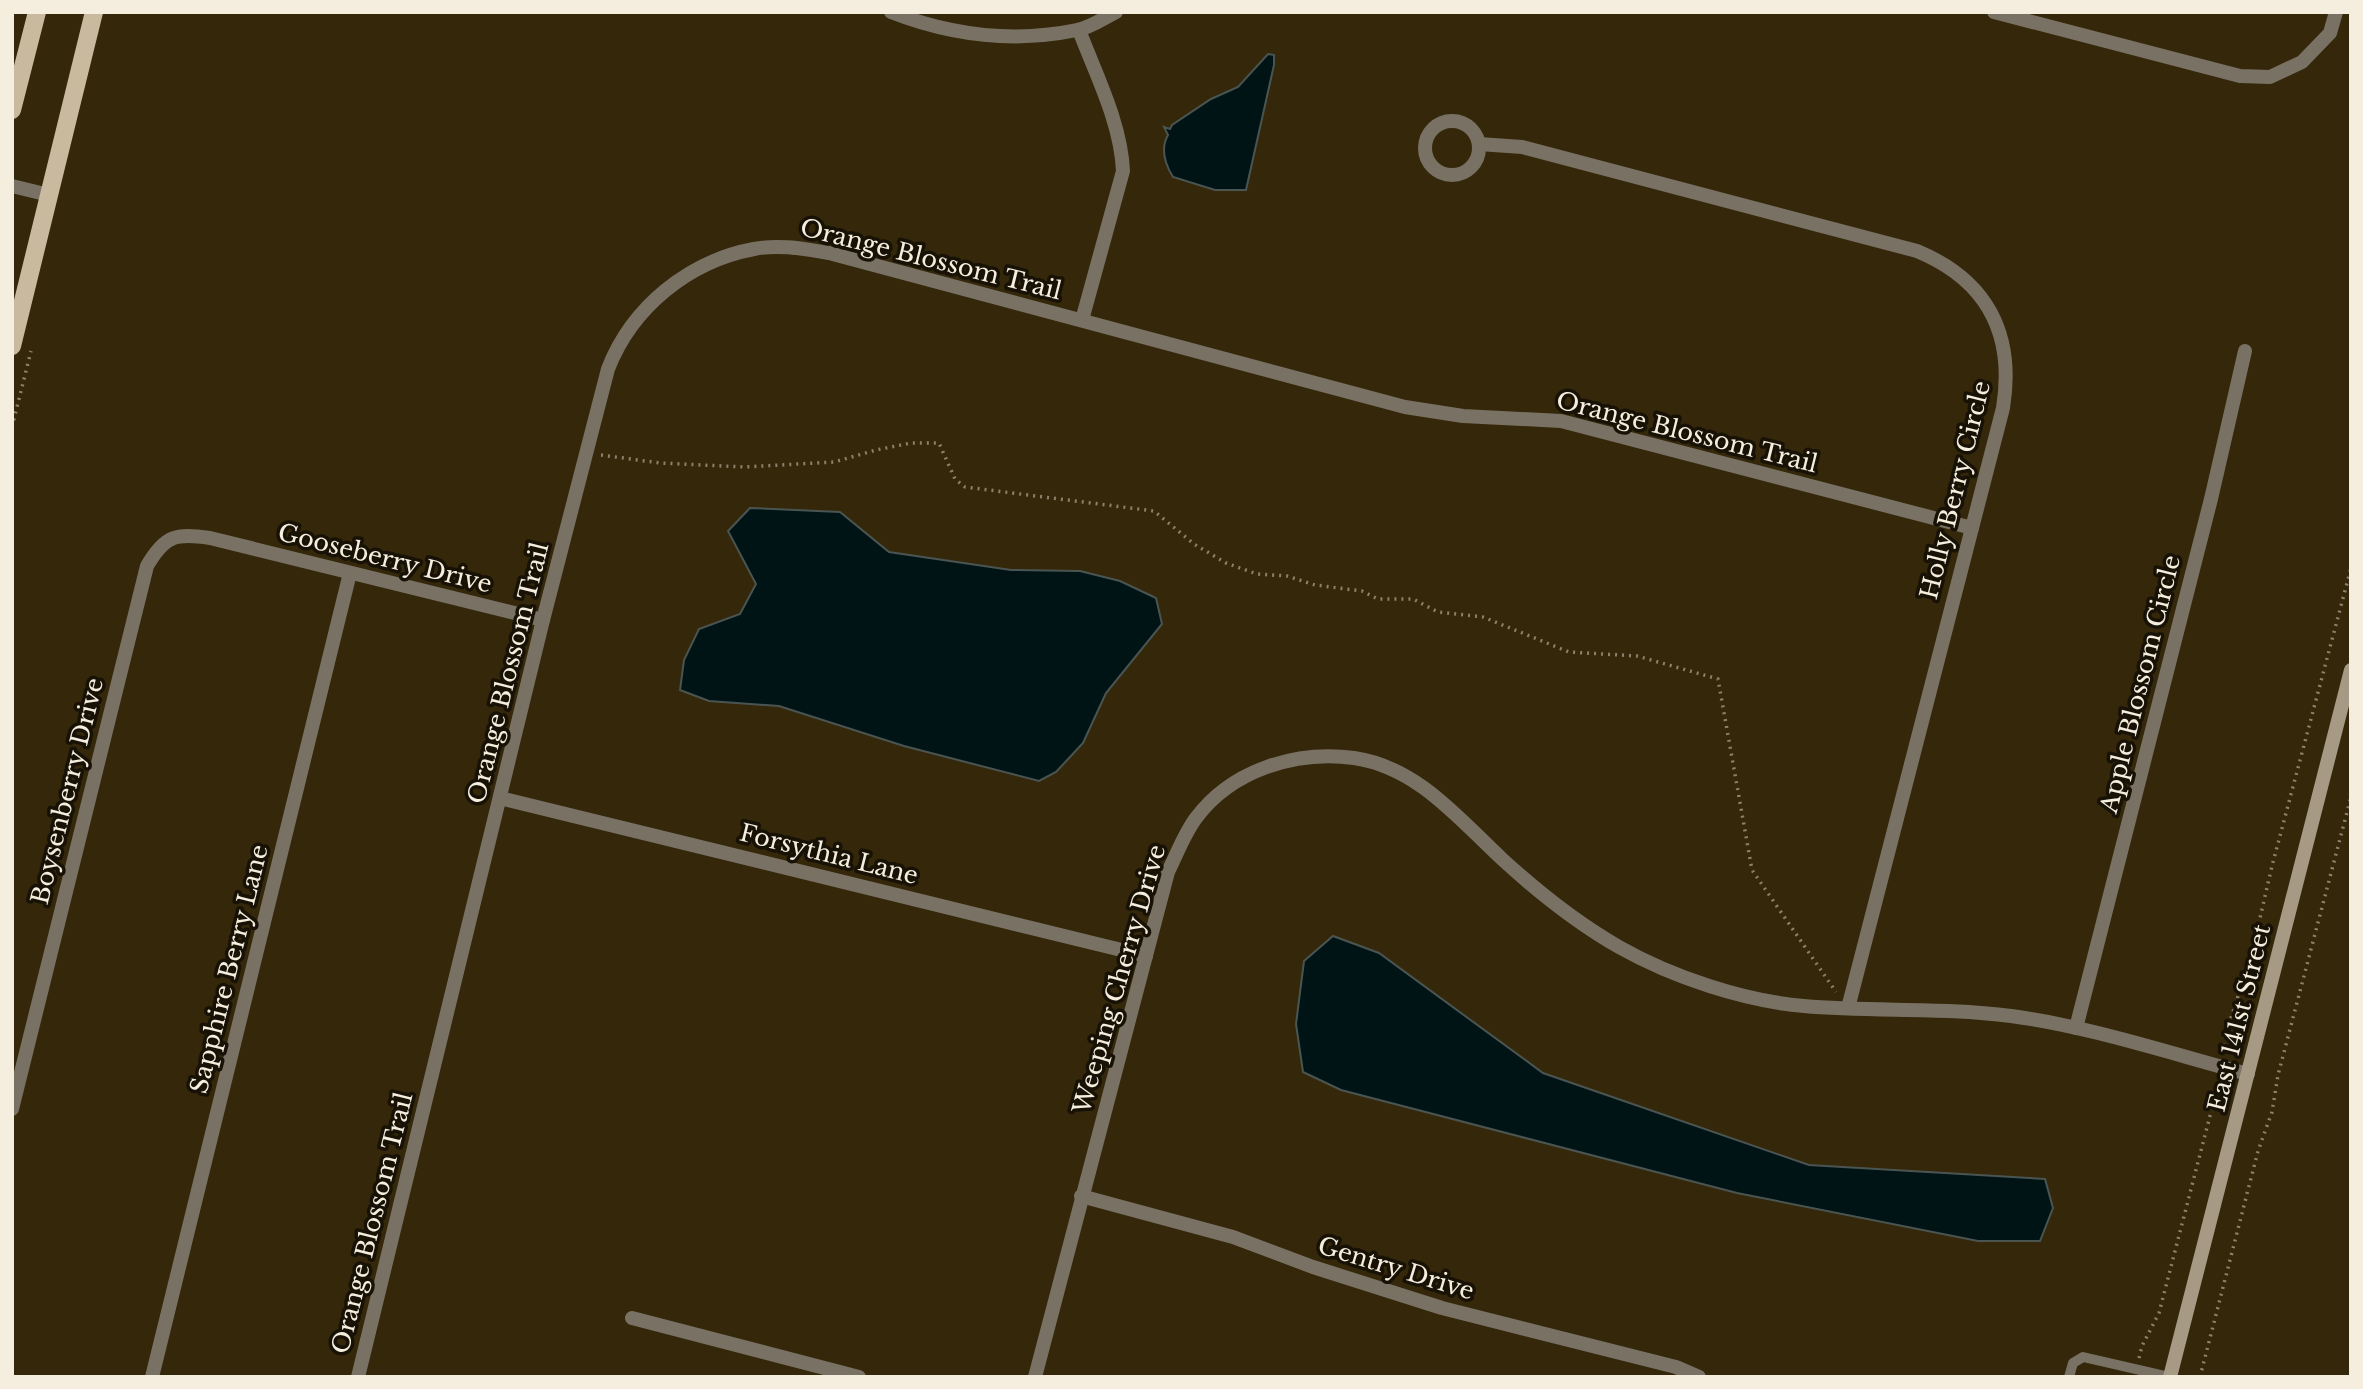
<svg xmlns="http://www.w3.org/2000/svg" width="2363" height="1389" viewBox="0 0 2363 1389" font-family="'Libre Baskerville',serif">
	<style>
		.water { fill: #001416; stroke: #4a5552; stroke-width: 2 }
		.lines { fill: none; stroke-linecap: round; stroke-linejoin: round }
		.path { stroke: #8c816a; stroke-width: 3.5; stroke-dasharray: 2 5; stroke-linecap: butt }
		.lane { stroke: #797164; stroke-width: 10 }
		.street { stroke: #797164; stroke-width: 14 }
		.secondary { stroke: #a69a85; stroke-width: 14 }
		.primary { stroke: #c9b99f; stroke-width: 18 }
		.labels { text-anchor: middle; dominant-baseline: central; stroke-width: 7; stroke-linejoin: round; paint-order: stroke }
		.street-label { font-size: 24px; fill: #f5eddd; stroke: #171106 }
	</style>
	<rect width="100%" height="100%" fill="#34270a"/>
	<g class="water">
		<path d="M1268,54L1274,55V65L1246,190H1215L1173,177C1165,164 1160,149 1168,135L1164,127L1170,129L1172,125L1211,99L1238,87Z"/>
		<path d="M750,508L840,512L889,552L1011,570L1080,571L1120,581L1156,598L1162,624L1106,693L1083,743L1056,772L1039,781L904,746L779,706L709,701L680,690L684,660L699,629L740,614L756,584L728,531Z"/>
		<path d="M1333,936L1379,953L1543,1073L1809,1165L2045,1179L2053,1208L2040,1241H1978L1737,1193L1341,1090L1303,1072L1296,1024L1304,961Z"/>
	</g>
	<g class="lines">
		<g class="path">
			<path d="M12,427L31,351"/>
			<path d="M601,455L660,463L745,467L834,462L876,450L911,443H939L955,479L965,487L1154,511L1194,544L1226,563L1257,574L1287,576L1315,585L1362,591L1378,599H1413L1438,612L1483,617L1569,652L1637,656L1718,679L1752,870L1836,992"/>
			<path d="M2223,1052L2224,1039L2251,957L2272,866L2351,568"/>
			<path d="M2139,1358L2142,1346L2159,1313L2219,1081"/>
			<path d="M2200,1377L2258,1151L2272,1112L2278,1075L2351,797"/>
		</g>
		<path class="lane" d="M2069,1377L2073,1363L2083,1357L2170,1377"/>
		<g class="street">
			<path d="M891,12C950,35 1014,43 1077,30C1090,28 1104,18 1116,12"/>
			<path d="M1994,12L2240,76L2270,77L2302,62L2330,33L2336,12"/>
			<path d="M1079,30C1096,75 1121,123 1123,171L1082,320"/>
			<circle cx="1452" cy="148" r="27"/>
			<path d="M1479,144L1522,147L1917,251C1987,280 2015,334 2003,408L1848,1008"/>
			<path d="M12,186L49,195"/>
			<path d="M500,798L1146,956"/>
			<path d="M2076,1028L2211,499L2245,351"/>
			<path d="M12,1109L147,566C165,535 176,533 210,538L543,620"/>
			<path d="M1081,1196L1233,1237L1313,1267L1442,1308L1676,1367L1699,1377"/>
			<path d="M632,1318L859,1377"/>
			<path d="M152,1377L350,573"/>
			<path d="M358,1377L543,620L608,369C632,307 689,261 754,249C779,244 804,249 829,253L1405,407L1463,416L1561,421L1972,528"/>
			<path d="M1035,1377L1168,872C1177,854 1184,834 1196,818C1232,770 1296,750 1354,758C1417,767 1458,818 1502,859C1538,892 1577,923 1619,947C1672,977 1744,1001 1804,1006C1873,1012 1943,1007 2011,1016C2088,1026 2172,1054 2248,1074"/>
		</g>
		<path class="secondary" d="M2170,1377L2351,670"/>
		<g class="primary">
			<path d="M12,110L37,12"/>
			<path d="M12,346L94,12"/>
		</g>
	</g>
	<g class="labels">
		<g class="street-label">
			<text transform="translate(931 259) rotate(14)">Orange Blossom Trail</text>
			<text transform="translate(1687 432) rotate(14)">Orange Blossom Trail</text>
			<text transform="translate(1955 490) rotate(-76)">Holly Berry Circle</text>
			<text transform="translate(385 558) rotate(14)">Gooseberry Drive</text>
			<text transform="translate(508 673) rotate(-76)">Orange Blossom Trail</text>
			<text transform="translate(2140 684) rotate(-76)">Apple Blossom Circle</text>
			<text transform="translate(67 791) rotate(-76)">Boysenberry Drive</text>
			<text transform="translate(829 854) rotate(14)">Forsythia Lane</text>
			<text transform="translate(229 969) rotate(-76)">Sapphire Berry Lane</text>
			<text transform="translate(1119 979) rotate(-74)">Weeping Cherry Drive</text>
			<text transform="translate(2239 1018) rotate(-76)">East 141st Street</text>
			<text transform="translate(372 1223) rotate(-76)">Orange Blossom Trail</text>
			<text transform="translate(1396 1268) rotate(17)">Gentry Drive</text>
		</g>
	</g>
	<rect width="2363" height="1389" fill="none" stroke="#f5eddd" stroke-width="28"/>
</svg>
